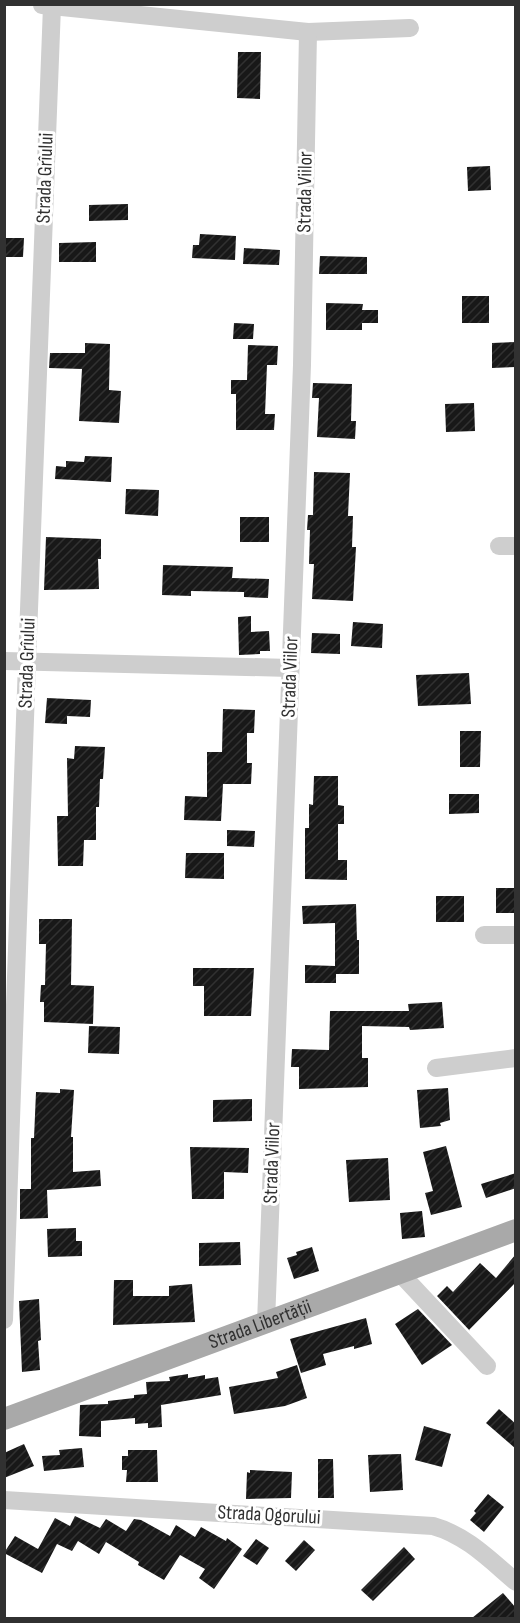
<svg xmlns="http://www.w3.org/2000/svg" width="520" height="1623" viewBox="0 0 520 1623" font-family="'Sofia Sans Condensed',sans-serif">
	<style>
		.building { fill: url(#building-hatch) }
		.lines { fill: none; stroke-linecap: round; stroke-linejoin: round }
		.minor { stroke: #cecece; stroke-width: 18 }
		.major { stroke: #a9a9a9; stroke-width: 22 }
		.labels { text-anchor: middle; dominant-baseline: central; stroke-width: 6; stroke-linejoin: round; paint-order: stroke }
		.street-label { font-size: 20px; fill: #313131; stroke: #fff }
	</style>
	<defs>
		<pattern id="building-hatch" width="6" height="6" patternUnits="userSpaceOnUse" patternTransform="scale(1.5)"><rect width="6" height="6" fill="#181818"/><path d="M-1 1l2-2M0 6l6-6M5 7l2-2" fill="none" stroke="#313131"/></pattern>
	</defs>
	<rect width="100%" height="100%" fill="#fff"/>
	<g class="building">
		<path d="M238,52H261L260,99L237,98Z"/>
		<path d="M490,166L491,190L468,191L467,167Z"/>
		<path d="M128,204V220L89,221V205Z"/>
		<path d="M200,234L236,236L235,260L192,258L193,245H199Z"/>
		<path d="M4,238H24L23,257H4Z"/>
		<path d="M96,242V262H59V243Z"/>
		<path d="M244,248L280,250L279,265L243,264Z"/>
		<path d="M320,256L367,257V274H319Z"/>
		<rect x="462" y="296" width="27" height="27"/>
		<path d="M326,303L363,304L362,310H378V323H362V330H326Z"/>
		<path d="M234,323L254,324L253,339H233Z"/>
		<path d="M516,342V367L492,368V343Z"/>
		<path d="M85,343L110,344L109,390L121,391L119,423L79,421L82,369L49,368L50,353H85Z"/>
		<path d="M248,345L278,346L277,365H267L265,414H275L274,430H236V394H231V380H247Z"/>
		<path d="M313,383L352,384L351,421H356L355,439L317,437L319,398H312Z"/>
		<path d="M474,403L475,431L446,432L445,404Z"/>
		<path d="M85,456L112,457L111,482L55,479L56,466L66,467V461L84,462Z"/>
		<path d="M314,472L350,473L348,516H353L352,547H356L353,601L312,599L314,564H309L310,530H307L308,515H313Z"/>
		<path d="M126,489L159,490L158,516L125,514Z"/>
		<rect x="240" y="517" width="29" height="25"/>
		<path d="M46,537L101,539V559H98L99,589L44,590Z"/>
		<path d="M163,565L233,567L232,578L269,579L268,598L244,597V592L191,591V596L162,595Z"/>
		<path d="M251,616V632L269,631L270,651H260V654L239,655L238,617Z"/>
		<path d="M353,622L383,624L382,648L351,646Z"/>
		<path d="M312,633L340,634V654L311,653Z"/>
		<path d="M469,673L471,704L418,706L416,675Z"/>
		<path d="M47,698L91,700L90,717L67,716V724L45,723Z"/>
		<path d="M223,709L255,710L254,733H247V763H252L251,784H223L221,821L184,820L185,796L207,797V752H222Z"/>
		<path d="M460,731H481L480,767H460Z"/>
		<path d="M75,746L105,747L103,779H100L99,807H96V840H84L83,866H58L57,816H68L67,758L74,759Z"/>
		<path d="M314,776H338V805L344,806V824H338V860H347V880L305,879V828H309V804L313,805Z"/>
		<path d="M449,794H479V813L449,814Z"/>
		<path d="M227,830L255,831L254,847L227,846Z"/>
		<path d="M186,853H224V879L185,878Z"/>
		<rect x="496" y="888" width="20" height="25"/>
		<rect x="436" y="896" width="28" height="26"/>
		<path d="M356,904L357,940H359V974H336V983H305V965L335,966V923L303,924L302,906Z"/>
		<path d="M39,919H72L71,985L94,986L93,1024L44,1022V1002H40L41,985H45L46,944H39Z"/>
		<path d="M193,968H254L251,1016H204V986H193Z"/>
		<path d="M442,1002L444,1028L410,1030L409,1027L362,1026V1058H368V1087L299,1089V1067H291L292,1049L329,1050L330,1011H409L408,1004Z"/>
		<path d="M89,1026L120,1027L119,1054L88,1053Z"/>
		<path d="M448,1088L450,1120L440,1123L441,1126L420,1128L417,1090Z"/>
		<path d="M60,1089L74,1090L71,1137H73V1172L100,1170L101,1186L47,1190L48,1218L20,1219V1189H31V1138H34L36,1092L60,1093Z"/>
		<path d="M252,1099V1121L213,1122V1100Z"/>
		<path d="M446,1146L462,1207L431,1215L425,1193L433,1191L423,1152Z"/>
		<path d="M190,1147L249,1148L248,1173L224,1172V1199H192Z"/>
		<path d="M388,1158L390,1200L349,1202L346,1160Z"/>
		<path d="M516,1173V1188L486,1198L481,1184Z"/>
		<path d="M422,1211L425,1237L402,1239L400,1213Z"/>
		<path d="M76,1228V1241H82V1256L48,1257L47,1229Z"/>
		<path d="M240,1242L241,1265L199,1266V1243Z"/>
		<path d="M312,1247L319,1271L294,1279L287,1258L297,1255L296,1252Z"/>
		<path d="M516,1254V1282L469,1330L471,1332L437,1296L447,1286L453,1292L480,1263L496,1278Z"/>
		<path d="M114,1280H133V1296H169V1286L192,1284L195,1322L113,1325Z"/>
		<path d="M39,1299L41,1340L38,1341L40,1370L22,1372L19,1301Z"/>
		<path d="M418,1309L452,1345L422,1365L395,1324Z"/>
		<path d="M366,1318L372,1344L354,1349V1346L323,1354L326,1365L301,1373L290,1339Z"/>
		<path d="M297,1365L307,1398L285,1406L234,1414L229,1387L278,1378L276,1372Z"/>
		<path d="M188,1374V1378L205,1375V1379L218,1377L221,1395L161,1405L162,1427L148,1428V1423L135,1424V1418L101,1421V1437L79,1436L80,1405L108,1404V1401L134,1398V1395L147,1394L146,1382L170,1381L169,1377Z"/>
		<path d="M499,1409L516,1424V1449L486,1423Z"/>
		<path d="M424,1426L451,1434L442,1467L415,1460Z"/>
		<path d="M24,1444L34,1466L4,1478V1453Z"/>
		<path d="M82,1448L84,1467L44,1471L42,1456L60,1455L59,1450Z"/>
		<path d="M128,1450H157L158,1482H126L127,1470H122V1456H128Z"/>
		<path d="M401,1454L403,1490L370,1492L368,1455Z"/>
		<path d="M318,1459H333L334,1498H318Z"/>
		<path d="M250,1470L292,1472L291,1498L246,1499L247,1472L250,1473Z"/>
		<path d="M488,1494L504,1507L484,1532L470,1520L476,1513L474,1511Z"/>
		<path d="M75,1516L100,1528L106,1519L126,1531L134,1519L141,1520L170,1536L176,1525L195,1537L201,1527L226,1541L227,1538L242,1549L214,1589L199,1578L205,1569L180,1555L164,1580L138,1565L139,1562L106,1542L99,1554L78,1541L72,1551L57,1544L42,1573L4,1553L15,1536L38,1549L55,1518L70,1526Z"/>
		<path d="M256,1539L269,1548L257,1565L243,1556Z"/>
		<path d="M304,1540L315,1550L296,1571L285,1561Z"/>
		<path d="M404,1547L415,1559L373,1601L361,1590Z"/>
		<path d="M503,1593L516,1608V1618H472Z"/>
	</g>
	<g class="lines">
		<g class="minor">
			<path d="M42,5L308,32L410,28"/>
			<path d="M499,546H516"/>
			<path d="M4,661L290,668"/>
			<path d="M484,935H516"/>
			<path d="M436,1068L516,1058"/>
			<path d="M400,1273L487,1366"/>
			<path d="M4,1320L27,662L52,6"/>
			<path d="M266,1323L302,365L308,32"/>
			<path d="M4,1500L433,1526C466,1535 490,1560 516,1582"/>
		</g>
		<path class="major" id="s1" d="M4,1419L516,1230"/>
	</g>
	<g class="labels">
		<g class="street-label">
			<text transform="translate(45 178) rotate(-88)">Strada Grîului</text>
			<text transform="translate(305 192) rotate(-89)">Strada Viilor</text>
			<text transform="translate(27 663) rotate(-88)">Strada Grîului</text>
			<text transform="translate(290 677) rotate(-88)">Strada Viilor</text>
			<text transform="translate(272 1163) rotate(-88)">Strada Viilor</text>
			<text stroke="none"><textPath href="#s1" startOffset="273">Strada Libertății</textPath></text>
			<text transform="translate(269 1515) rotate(3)">Strada Ogorului</text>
		</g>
	</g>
	<rect width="520" height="1623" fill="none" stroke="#313131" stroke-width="12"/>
</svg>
